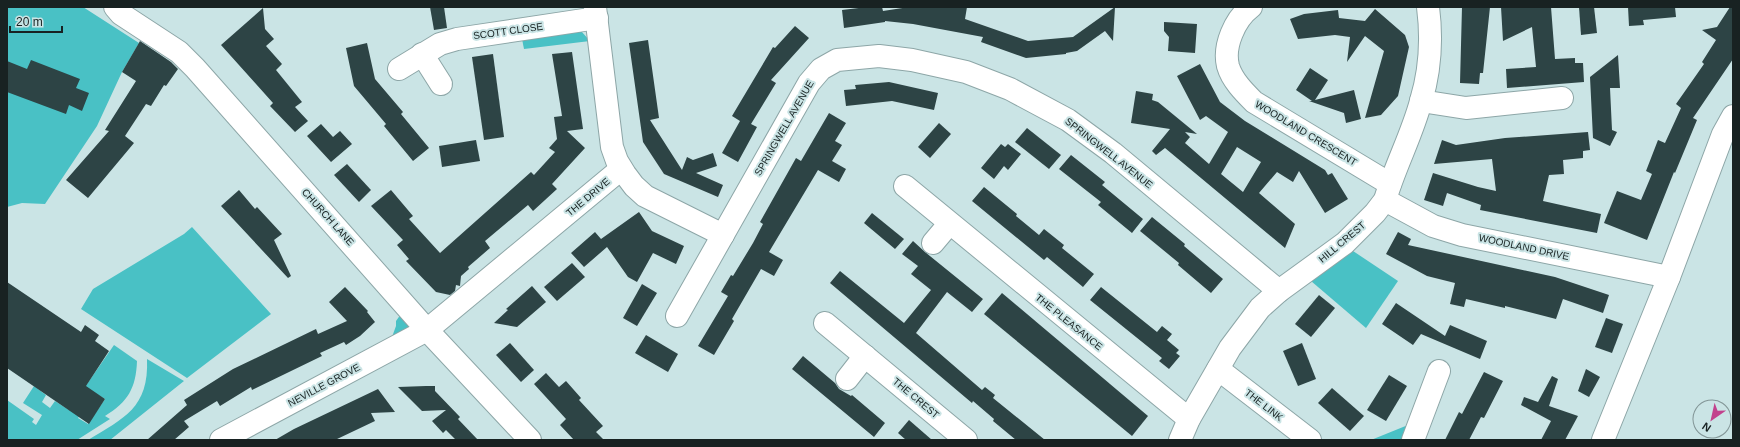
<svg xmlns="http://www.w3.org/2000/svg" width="1740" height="447" viewBox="0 0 1740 447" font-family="Helvetica,sans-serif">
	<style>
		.green { fill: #49c1c5; fill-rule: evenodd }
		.building { fill: #2d4445; fill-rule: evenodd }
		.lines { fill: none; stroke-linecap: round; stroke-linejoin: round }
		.minor-casing { stroke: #8da6a7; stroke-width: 24 }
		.minor { stroke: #fff; stroke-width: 22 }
		.labels { text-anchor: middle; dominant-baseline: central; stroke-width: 4; stroke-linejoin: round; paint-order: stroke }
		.street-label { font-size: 10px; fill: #182222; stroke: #cae4e5 }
	</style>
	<rect width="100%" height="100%" fill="#cae4e5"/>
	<g class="green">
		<path d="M7,7H83L139,43L122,72L97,126L45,204L22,203L7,207Z"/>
		<path d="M581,31L590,41L524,49L522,39Z"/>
		<path d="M192,227L271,314L187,378L81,309L93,289L184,234Z"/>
		<path d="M1353,251L1398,281L1366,328L1311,281Z"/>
		<path d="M401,314L409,322L407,331L392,337L396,326V321Z"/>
		<path d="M114,345L137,361C136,388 128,402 105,416L110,419L77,440H7V400L34,419L32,422L36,425L42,415L23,403L34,386L46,395L42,402L50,408L55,401L69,410ZM95,393L105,399L88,424L78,418Z"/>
		<path d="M147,359L184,381L110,440H88C124,418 149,408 147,359Z"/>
		<path d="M1408,425L1403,440H1371Z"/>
	</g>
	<g class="building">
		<path d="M430,7H444L447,28L434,30Z"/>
		<path d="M867,7H882L883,11L909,7H967L965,19L1028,41L1073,37L1115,7L1113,41L1105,31L1077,51L1066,53V54L1026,58L981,42L983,37L913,24L885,21V22L844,28L842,10Z"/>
		<path d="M1462,7H1490L1483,73H1480L1479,84L1460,83Z"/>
		<path d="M1501,7H1551L1555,59L1575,58V63H1583L1584,82L1507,88L1506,69L1536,67L1532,27L1503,41Z"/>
		<path d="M1579,7H1594L1597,33L1581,35Z"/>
		<path d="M1628,7H1675L1676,17L1643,20L1644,25L1629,26Z"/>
		<path d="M1730,7H1733V59L1693,118L1697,120L1675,173L1674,172L1647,240L1604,223L1617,191L1641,200L1652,174L1646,171L1658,140L1665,143L1681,108L1676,104L1704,64L1702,62L1716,40L1702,30L1717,27Z"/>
		<path d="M263,8L265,29L274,39L266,46L282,64L276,70L302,102L295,107L308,121L295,132L270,106L273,103L221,45Z"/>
		<path d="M1375,9L1405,35L1409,47L1398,96L1381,115L1365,118L1384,51L1365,36L1347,62L1350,37L1335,35L1298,39L1290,19L1304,14L1338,10L1339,18L1365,21Z"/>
		<path d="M1164,22L1197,24L1195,53L1168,51L1169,37L1164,31Z"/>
		<path d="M795,26L809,38L771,80L776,83L751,124L757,127L738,162L722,153L740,121L732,116L773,47L775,48Z"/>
		<path d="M648,40L659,118L650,120L682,170L687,157L693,160L713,153L717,166L696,173L723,185L718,197L664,174L643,142L629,43Z"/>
		<path d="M140,41L171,62L178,69L166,86L164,85L151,106L146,104L125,136L134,143L88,198L66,180L109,131L105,130L136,81L122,72Z"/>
		<path d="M367,43L375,79L403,112L401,114L429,148L413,161L384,126L386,124L354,86L346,48Z"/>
		<path d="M572,52L583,129L567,131L585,148L552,184L557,189L533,211L528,205L485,241L490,248L468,267L469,269L461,276L460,286L456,285L455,291L450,295L436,292L406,261L409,259L397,245L403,240L371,206L391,190L413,216L409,219L440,253L531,172L534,175L555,152L549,148L557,139L554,117L562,116L552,54Z"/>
		<path d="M493,54L504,137L484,140L472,57Z"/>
		<path d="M1618,55L1620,88H1610L1612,130L1617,132L1610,146L1593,138L1590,77Z"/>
		<path d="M31,60L80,79L76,88L89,93L82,111L69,105L66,114L7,92V61L27,69Z"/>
		<path d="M1200,64L1220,102L1245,121L1325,170L1328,175L1332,173L1348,199L1325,213L1299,171L1293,182L1277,172L1259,193L1295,224L1285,248L1165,148L1156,155L1152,151L1170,129L1131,123L1136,91L1153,94L1152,100L1158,102L1197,134L1185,132L1190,137L1185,143L1209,164L1228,132L1206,116L1200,120L1177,76ZM1237,147L1261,162L1243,192L1221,174Z"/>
		<path d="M1310,68L1328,80L1315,100L1354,90L1361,119L1346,123L1344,113L1309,101H1312L1296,90Z"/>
		<path d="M889,82L938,93L934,110L892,101L846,106L844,90L856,89L855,85Z"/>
		<path d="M829,113L846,123L835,141L842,145L832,161L846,169L839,182L818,170L769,252L783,260L774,276L761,269L732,319L734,321L714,355L698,346L728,296L721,292L731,275L733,276L753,243L763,224L760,222L796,158L801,161Z"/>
		<path d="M939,123L951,134L930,158L918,147Z"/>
		<path d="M321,124L333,137L340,131L352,144L331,162L307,136Z"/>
		<path d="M1027,128L1061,155L1049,169L1015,142Z"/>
		<path d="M1588,132L1590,150L1583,151V158L1563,160L1564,174L1549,175L1543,201L1601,214L1597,233L1480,210L1481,205L1447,193L1443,206L1424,200L1433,173L1478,187L1496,191L1492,159L1434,164L1442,140L1456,145L1505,138Z"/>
		<path d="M476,140L480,161L442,167L439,146Z"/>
		<path d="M1001,144L1005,147L1008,144L1021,154L1008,170L1004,166L994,179L981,168Z"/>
		<path d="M1071,155L1105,182L1102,185L1143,219L1132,233L1098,205L1101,202L1059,169Z"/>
		<path d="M347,164L371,190L359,202L334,175Z"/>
		<path d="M984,187L1017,214L1016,216L1039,235L1044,229L1064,245L1062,248L1094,274L1083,287L1047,257L1044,260L972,201Z"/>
		<path d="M239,190L255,209L257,207L282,234L274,240L291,276L288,278L221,206Z"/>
		<path d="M639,212L652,231L684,246L676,264L653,253L637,282L628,277L607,247L584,267L571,253L595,232L601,239Z"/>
		<path d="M872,213L904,239L895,249L864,223Z"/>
		<path d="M1152,217L1185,244L1184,246L1223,279L1211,293L1178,265L1179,263L1140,231Z"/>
		<path d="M1398,232L1411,239L1408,245L1555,277L1609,295L1603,313L1563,299L1556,319L1505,306V308L1466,299L1464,307L1450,304L1455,283L1427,276L1386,254Z"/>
		<path d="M913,241L925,252L983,299L972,312L947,292L916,333L982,390L985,387L995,395L993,398L1045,440H1016L993,421L994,419L973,401L972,403L830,283L840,271L904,323L931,290L911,274L918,266L902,254Z"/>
		<path d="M572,263L585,277L557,301L544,287Z"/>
		<path d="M7,282L81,332L85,325L99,335L95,341L109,351L86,386L105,399L89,424L7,368Z"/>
		<path d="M642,284L657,293L637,326L623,318Z"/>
		<path d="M532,286L546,302L517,327L494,323L508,310L506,309Z"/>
		<path d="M345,287L368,311L367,312L375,322L360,336L346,345L344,342L320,353L322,356L252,390L251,387L220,406L217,401L184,421L189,427L174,440H147L187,405L184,400L233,369L316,329L318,334L347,321L329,302Z"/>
		<path d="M1101,287L1157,332L1162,326L1172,334L1167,340L1179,350L1176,353L1180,356L1169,369L1159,361L1162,358L1090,300Z"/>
		<path d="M1002,293L1148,416L1132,436L984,314Z"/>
		<path d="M1319,295L1335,308L1311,337L1295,324Z"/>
		<path d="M1396,303L1445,336L1450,325L1487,341L1480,359L1421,334L1413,345L1382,324Z"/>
		<path d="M1606,318L1623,324L1612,353L1595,347Z"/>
		<path d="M646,335L678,354L668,372L635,353Z"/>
		<path d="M510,343L534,370L521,382L496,355Z"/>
		<path d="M1302,343L1316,379L1298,386L1283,351Z"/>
		<path d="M803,356L835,383L839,389L851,396L852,395L885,423L874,437L792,369Z"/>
		<path d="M1586,369L1600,377L1589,397L1578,391Z"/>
		<path d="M1484,372L1503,381L1484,418L1481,417L1469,440H1445L1459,412L1462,414Z"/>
		<path d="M546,373L559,387L566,381L581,398L579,400L603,426L596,432L604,440H574L560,425L566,419L534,384Z"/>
		<path d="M1389,375L1407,386L1386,421L1367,410Z"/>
		<path d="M1552,376L1558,379L1549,406L1578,416L1565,440H1541L1551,421L1521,405L1524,397L1538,402Z"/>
		<path d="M426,386H435V391L460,417L458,419L478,440H456L446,430L443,433L432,421L446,410L422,411L398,387Z"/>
		<path d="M1332,388L1364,416L1350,431L1318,403Z"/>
		<path d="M378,389L395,412L371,413L375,421L335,440H275L294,429Z"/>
		<path d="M909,420L932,440H906L898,433Z"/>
	</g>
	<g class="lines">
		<defs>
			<g id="minor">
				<path d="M115,7L121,14L179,52L195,68L427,330L530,440"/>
				<path d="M595,7L612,147L617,161L625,174L634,186L645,196L723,235"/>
				<path d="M1251,7C1235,19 1223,46 1228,66C1232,80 1244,92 1254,102L1390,184"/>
				<path d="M422,54L441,84"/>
				<path d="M399,69L440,44L457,39L597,18"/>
				<path d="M1421,101L1466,108L1562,98"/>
				<path d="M905,186L1189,419"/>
				<path d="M1385,200L1433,226L1462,235L1669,277"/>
				<path d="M933,243L949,224"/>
				<path d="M677,316L809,83L821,69L837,60L879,56L912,60L966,72L1010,89L1068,120L1113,153L1279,291"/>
				<path d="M825,323L966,440"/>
				<path d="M1218,369L1310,440"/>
				<path d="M847,379L865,356"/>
				<path d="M221,440L427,330L621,169"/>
				<path d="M1180,440L1189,419L1230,348L1260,308L1279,291L1345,243L1375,213L1385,200C1395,166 1412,135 1421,101C1430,71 1432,38 1428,7"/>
				<path d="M1413,440L1439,371"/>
				<path d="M1603,440L1669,277L1723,134L1733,116"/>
			</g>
		</defs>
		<use href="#minor" class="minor-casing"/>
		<use href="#minor" class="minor"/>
	</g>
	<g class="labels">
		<g class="street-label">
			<text transform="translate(508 31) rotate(-8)">SCOTT CLOSE</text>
			<text transform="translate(784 128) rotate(-60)">SPRINGWELL AVENUE</text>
			<text transform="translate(1306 133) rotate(31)">WOODLAND CRESCENT</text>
			<text transform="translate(1109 153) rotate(38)">SPRINGWELL AVENUE</text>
			<text transform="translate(588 197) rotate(-40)">THE DRIVE</text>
			<text transform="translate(328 217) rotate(48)">CHURCH LANE</text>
			<text transform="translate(1342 242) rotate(-40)">HILL CREST</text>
			<text transform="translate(1524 247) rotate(12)">WOODLAND DRIVE</text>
			<text transform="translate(1069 322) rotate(39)">THE PLEASANCE</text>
			<text transform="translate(324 385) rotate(-28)">NEVILLE GROVE</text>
			<text transform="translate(916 398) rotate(40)">THE CREST</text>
			<text transform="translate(1264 405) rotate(38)">THE LINK</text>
		</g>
	</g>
	<rect width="1740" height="447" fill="none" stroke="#182222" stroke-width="16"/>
	<g transform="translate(1712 419) rotate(214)"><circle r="19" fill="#cae4e5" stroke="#839697"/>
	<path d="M0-3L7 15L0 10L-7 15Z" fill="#c2428d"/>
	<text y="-6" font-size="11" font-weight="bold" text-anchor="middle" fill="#182222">N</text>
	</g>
	<path d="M10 26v6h52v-6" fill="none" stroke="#182222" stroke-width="2"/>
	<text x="16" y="26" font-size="12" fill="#182222" stroke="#cae4e5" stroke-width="3" paint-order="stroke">20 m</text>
</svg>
